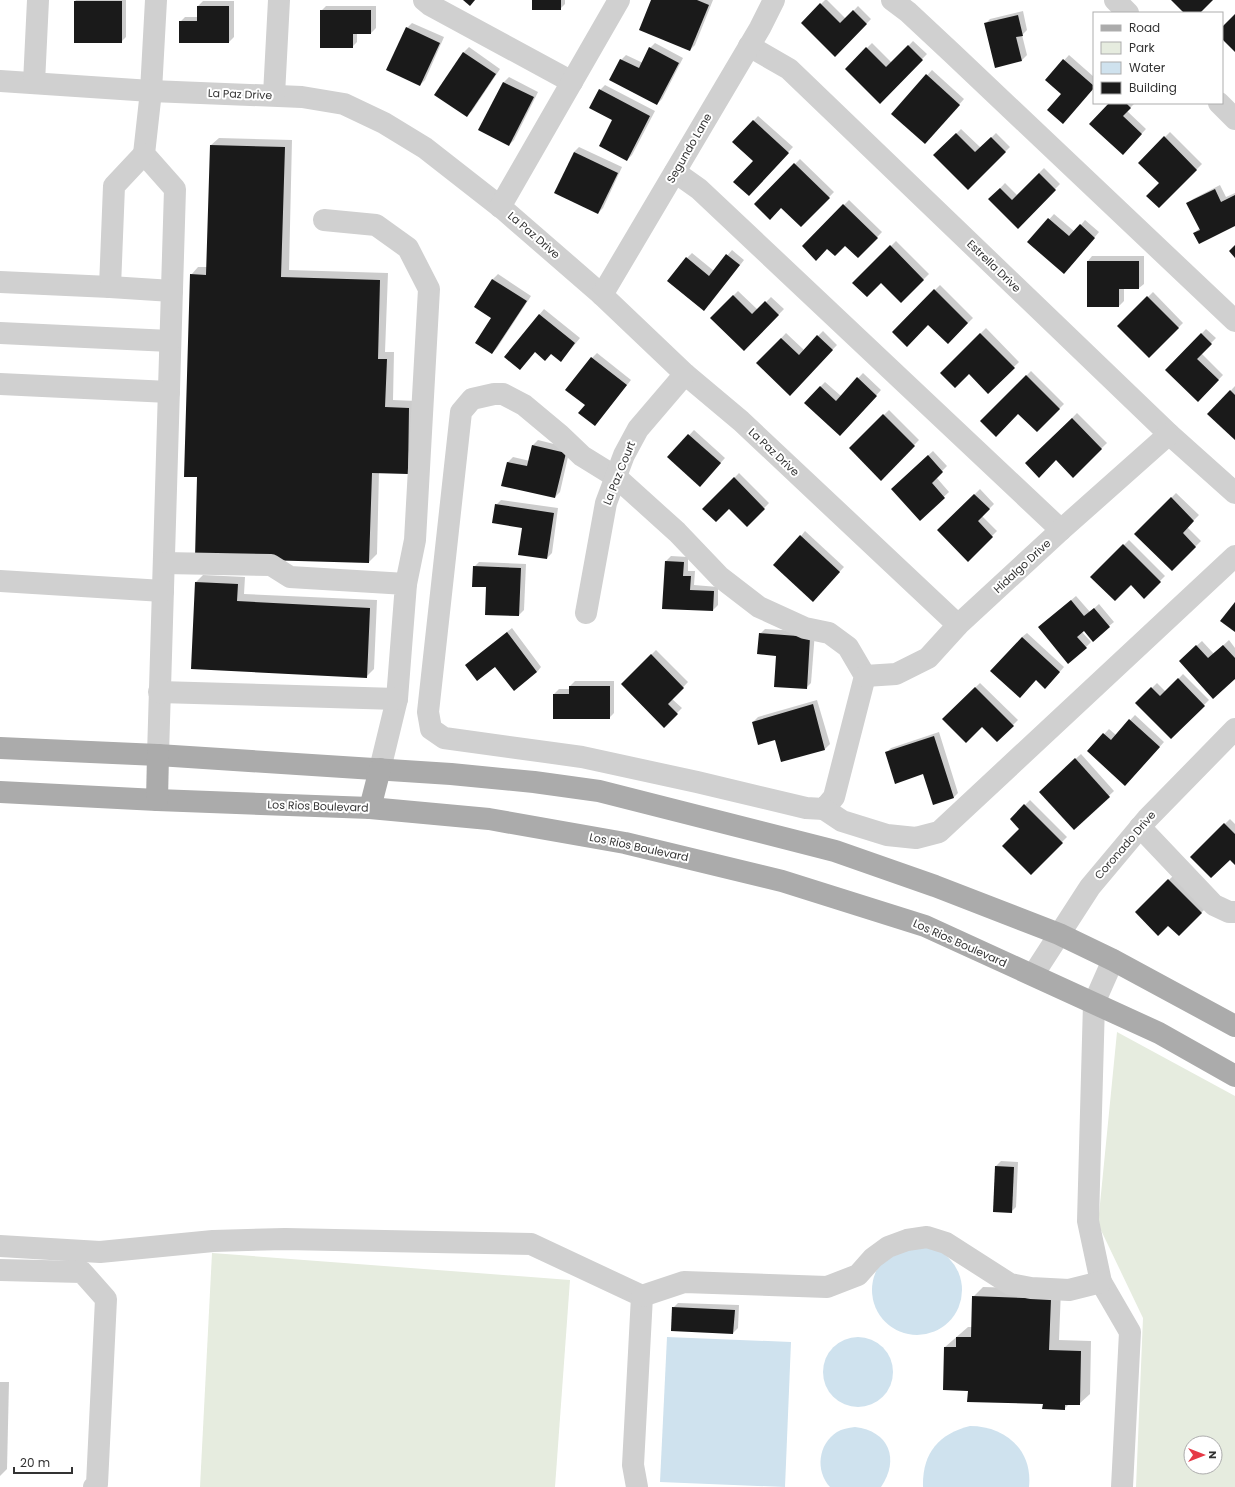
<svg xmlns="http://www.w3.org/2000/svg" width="1235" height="1487" viewBox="0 0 1235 1487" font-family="Poppins,sans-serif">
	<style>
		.green { fill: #e6ecdf; fill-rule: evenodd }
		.water { fill: #cfe2ee }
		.shadow { fill: #0003 }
		.building { fill: #1a1a1a }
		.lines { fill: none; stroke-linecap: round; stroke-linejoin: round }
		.minor { stroke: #d0d0d0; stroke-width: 22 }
		.major { stroke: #ababab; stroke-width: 22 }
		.labels { text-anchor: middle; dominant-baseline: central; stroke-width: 4; stroke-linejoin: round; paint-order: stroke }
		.street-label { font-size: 11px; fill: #333; stroke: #fff }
	</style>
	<rect width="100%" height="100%" fill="#fff"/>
	<g class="green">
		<path d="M1117,1032L1235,1096V1487H1136L1143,1318L1098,1224ZM1191,1443H1215V1467H1191Z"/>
		<path d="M212,1253L570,1280L555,1487H200Z"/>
	</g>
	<g class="water">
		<circle cx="917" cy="1290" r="45"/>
		<circle cx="858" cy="1372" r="35"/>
		<path d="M667,1337L791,1342L785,1487L660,1482Z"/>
		<path d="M970,1426C1005,1426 1033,1450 1029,1487H923C922,1454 938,1434 970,1426Z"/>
		<path d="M855,1427C889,1431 900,1459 881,1487H830C815,1471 818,1444 837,1432C842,1429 848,1428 855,1427Z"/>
	</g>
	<g class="shadow">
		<path d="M76,0H126V37L121,42L75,1Z"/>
		<path d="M533,0H565V4L560,9Z"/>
		<path d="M652,0H713L695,45L690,50Z"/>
		<path d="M825,0H827L846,19L858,6L871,19L835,56L802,23Z"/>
		<path d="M203,1H234V37L229,42H180V22L185,17H198V6Z"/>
		<path d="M326,6H376V28L371,33H357V42L352,47L321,11Z"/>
		<path d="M1023,11L1027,30L1022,35L1027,55L1022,60L995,66L985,24L990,19Z"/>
		<path d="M412,23L444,37L425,80L420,85L407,28Z"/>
		<path d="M913,41L927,54L880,102L846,69L872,43L892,63Z"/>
		<path d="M655,43L683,58L662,99L657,104L621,60L626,55L643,63L650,48Z"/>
		<path d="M469,47L500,69L472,111L467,116L436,94L464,52Z"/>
		<path d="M1069,55L1094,77V88L1046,80Z"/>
		<path d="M932,70L964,99L930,138L893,113Z"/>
		<path d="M509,77L538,92L514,140L509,145L480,130L504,82Z"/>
		<path d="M605,85L655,111L632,155L627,160L613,119L600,90Z"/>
		<path d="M1111,103H1135L1127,111L1146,129L1127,149Z"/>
		<path d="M758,116L793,147L753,190L754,161L734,142Z"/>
		<path d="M961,129L981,148L996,133L1010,147L968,189L935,155Z"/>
		<path d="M1170,132L1202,164L1159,207L1160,183L1139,163Z"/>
		<path d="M219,138L292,140L289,270L388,273L385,352H394L393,400L417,401L415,465L379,472L377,554L369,562L198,476L191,275L198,267H207L211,145Z"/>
		<path d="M579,147L622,167L603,208L598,213L574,152Z"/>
		<path d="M800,159L834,192L801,226L781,207L756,204Z"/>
		<path d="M1044,168L1060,184L1018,227L990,199L1005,183L1017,195Z"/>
		<path d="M1220,185L1226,197L1235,193V225L1194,233L1200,228L1188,204L1193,199Z"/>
		<path d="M849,200L882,232L858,257L845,244L827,248L803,246Z"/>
		<path d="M1054,214L1075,232L1085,220L1099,232L1069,268L1029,242Z"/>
		<path d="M896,241L929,274L901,302L881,282L854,283Z"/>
		<path d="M732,250L744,260L709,305L687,258L692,253L714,271Z"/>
		<path d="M1092,256H1144V284L1139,288H1124V301L1119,306H1088V261Z"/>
		<path d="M498,274L531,296L497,348L492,353V318L475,306L493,279Z"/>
		<path d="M940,285L973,318L948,343L928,323L893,332Z"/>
		<path d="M738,291L758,310L771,297L784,309L744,350L711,318Z"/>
		<path d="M1153,292L1183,323L1149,357L1119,326Z"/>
		<path d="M544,309L580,338L566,355L535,351L505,357Z"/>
		<path d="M986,328L1019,362L988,392L969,372L941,373Z"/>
		<path d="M1206,329L1216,338L1201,353L1223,375L1198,401L1167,370Z"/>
		<path d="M823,331L837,345L790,394L758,363L786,333L804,350Z"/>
		<path d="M597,353L631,380L595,425L586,405L592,358Z"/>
		<path d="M1031,371L1064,404L1037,431L1018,413L982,421Z"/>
		<path d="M863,373L881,390L845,430L820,387L825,382L841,396Z"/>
		<path d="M1235,386V439L1209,414Z"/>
		<path d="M889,410L919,440L881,479L850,448Z"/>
		<path d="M1077,413L1107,443L1073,476L1056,459L1027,464Z"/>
		<path d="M694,430L725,458L705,480L669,457Z"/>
		<path d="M538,440L570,448L560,492L555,497L502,485L508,462L513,457L530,461L533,445Z"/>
		<path d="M933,451L947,466L936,477L949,492L920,519L897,484Z"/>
		<path d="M739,473L769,503L747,526L729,508L704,509Z"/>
		<path d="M980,489L994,504L982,516L997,531L968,560L939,530Z"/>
		<path d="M1176,493L1199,515L1187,527L1201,541L1172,570L1136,534Z"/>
		<path d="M501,500L558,508L552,553L547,558L523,527L496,505Z"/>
		<path d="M805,531L844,567L818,595L801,536Z"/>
		<path d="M1129,540L1165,576L1144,597L1131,584L1092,577Z"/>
		<path d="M671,556L688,557V571H695L694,585L718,587V605L713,610L663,608L666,561Z"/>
		<path d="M479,562L526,564L524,610L519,615L487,586L474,567Z"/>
		<path d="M203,575L245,577L244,594L377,600L374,669L366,677L196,582Z"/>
		<path d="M1076,596L1090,612L1099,604L1114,622L1109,626L1084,630L1082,632L1091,642L1086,647L1044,623Z"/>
		<path d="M512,628L541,667L537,672L496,665H466Z"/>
		<path d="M765,629L815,632L811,683L806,688L760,634Z"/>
		<path d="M1027,633L1064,667L1050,683L1036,679L1022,637Z"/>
		<path d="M1229,640L1235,648V677L1185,656L1202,641L1214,654Z"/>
		<path d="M656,650L688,682L672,699L682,708L664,726L622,684Z"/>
		<path d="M1183,674L1209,700L1171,738L1137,703L1157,683L1166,692Z"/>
		<path d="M575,681H614V713L609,718H554V694L559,689H570V686Z"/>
		<path d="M980,683L1018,720L997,741L982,725L943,719Z"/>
		<path d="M817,700L830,744L825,749L775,739L753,722L758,717Z"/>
		<path d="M1135,715L1164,742L1130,780L1088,751L1109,729L1116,735Z"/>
		<path d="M939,732L958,793L953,798L923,773L886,753L891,748Z"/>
		<path d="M1081,754L1114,791L1074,829L1045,787Z"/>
		<path d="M1030,800L1067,837L1031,873L1020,829L1011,819Z"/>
		<path d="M1230,819L1235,824V863L1230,858L1191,857Z"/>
		<path d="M1174,875L1206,908L1179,935L1168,924L1136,912Z"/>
		<path d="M1001,1161L1018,1162L1016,1207L1011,1212L996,1166Z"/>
		<path d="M983,1287L1061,1289L1059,1340L1091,1341L1090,1394L1079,1404H1069L1064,1409L1044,1403L969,1390L945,1347L968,1327H972L973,1297Z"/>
		<path d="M678,1303L739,1305L738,1328L733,1333L673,1308Z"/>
		<path d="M0,1382H9L7,1469L0,1476Z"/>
	</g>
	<g class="building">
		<path d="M463,0H475L470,6Z"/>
		<rect x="532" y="0" width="29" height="10"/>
		<path d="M651,0H697L709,5L690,51L639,30Z"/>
		<path d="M1171,0H1213L1200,13H1184Z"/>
		<rect x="74" y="1" width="48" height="42"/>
		<path d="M820,3L840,23L853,10L867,24L835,57L801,23Z"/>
		<path d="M197,6H229V43H179V21H197Z"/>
		<path d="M320,10H371V34H353V48H320Z"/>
		<path d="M1235,14V52L1222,39V27Z"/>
		<path d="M1018,15L1023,36L1016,37L1022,61L995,68L984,23Z"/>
		<path d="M406,27L440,43L420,86L386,70Z"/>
		<path d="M908,45L923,60L880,104L845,69L866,47L886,67Z"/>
		<path d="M649,47L679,63L657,105L609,80L620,59L639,68Z"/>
		<path d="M463,52L496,74L467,117L434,95Z"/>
		<path d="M1063,59L1094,86V88L1063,124L1047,110L1061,94L1045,80Z"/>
		<path d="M926,74L960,105L925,144L891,114Z"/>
		<path d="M503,82L534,97L509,146L478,130Z"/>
		<path d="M599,89L650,116L627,161L599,146L612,120L589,108Z"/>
		<path d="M1109,103H1126L1131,108L1123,116L1142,134L1123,155L1089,124Z"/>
		<path d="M753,120L789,153L749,196L733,182L753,161L732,142Z"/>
		<path d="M956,133L975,152L991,137L1006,152L968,190L933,155Z"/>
		<path d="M1164,136L1197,170L1159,208L1146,196L1159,183L1138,163Z"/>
		<path d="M210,145L285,147L281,277L380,280L378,359H387L385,407L409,408L408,474L372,473L369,563L195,558L197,477H184L190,274L206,275Z"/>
		<path d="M574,152L618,173L598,214L554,193Z"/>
		<path d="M794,163L830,198L801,227L781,208L770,220L754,204Z"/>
		<path d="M1039,173L1056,190L1018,229L988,199L1000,188L1012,200Z"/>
		<path d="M1215,189L1221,202L1235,195V226L1199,244L1193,233L1200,230L1186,203Z"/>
		<path d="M843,204L878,238L858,258L845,246L835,256L827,249L816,261L802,246Z"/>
		<path d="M1048,218L1069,236L1080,224L1095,238L1064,274L1027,242Z"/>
		<path d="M890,245L924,280L901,303L881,283L867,297L852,283Z"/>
		<path d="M1235,245V258L1229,251Z"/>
		<path d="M726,254L740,265L704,311L667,281L686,257L709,276Z"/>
		<path d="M1087,261H1139V289H1119V307H1087Z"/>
		<path d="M492,279L527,301L492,354L475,343L491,318L474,307Z"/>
		<path d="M934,289L968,323L948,344L928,325L907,347L892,332Z"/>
		<path d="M733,295L752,314L765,301L779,315L744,351L710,318Z"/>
		<path d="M1147,296L1179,328L1149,358L1117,326Z"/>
		<path d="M539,314L575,343L561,362L551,354L545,361L535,352L520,370L504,357Z"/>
		<path d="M980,333L1015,368L988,394L969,374L955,388L940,373Z"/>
		<path d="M1201,333L1212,344L1197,359L1219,380L1198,402L1165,370Z"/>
		<path d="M817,335L833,350L790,396L756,363L781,338L799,355Z"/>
		<path d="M591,357L627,385L595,426L578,413L585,405L565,390Z"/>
		<path d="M1026,375L1060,409L1037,432L1018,414L996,437L980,421Z"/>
		<path d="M857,377L877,396L840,436L804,403L820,386L836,401Z"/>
		<path d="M1230,390L1235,395V440L1207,414Z"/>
		<path d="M883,414L915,446L881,481L849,448Z"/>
		<path d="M1072,418L1102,449L1073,478L1056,460L1039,478L1025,463Z"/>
		<path d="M688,434L721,463L700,487L667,457Z"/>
		<path d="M532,445L566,453L555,498L501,486L507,462L527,466Z"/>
		<path d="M928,455L943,472L932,483L945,498L920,521L891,489Z"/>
		<path d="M734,477L765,509L747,527L729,509L716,522L702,509Z"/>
		<path d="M974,494L990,509L978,521L993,537L968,562L937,530Z"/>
		<path d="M1171,497L1194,521L1183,533L1196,547L1172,571L1134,534Z"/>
		<path d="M495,504L554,513L547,559L518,555L522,528L492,523Z"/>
		<path d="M800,535L840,572L813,602L773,565Z"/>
		<path d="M1123,544L1161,582L1144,599L1131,585L1115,601L1090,577Z"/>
		<path d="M665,561L684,562L683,576H691L690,590L714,591L713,611L662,609Z"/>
		<path d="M473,566L521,568L519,616L485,615L486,587H472Z"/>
		<path d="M195,582L238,584L237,601L370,608L367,678L191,669Z"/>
		<path d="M1071,600L1084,616L1094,608L1110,627L1093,642L1084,631L1077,637L1087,648L1068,664L1038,627Z"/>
		<path d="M1235,602V632L1220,621Z"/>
		<path d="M507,632L537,672L514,691L495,667L477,681L465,665Z"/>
		<path d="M759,633L810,637L807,689L774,687L776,656L757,654Z"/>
		<path d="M1022,637L1060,672L1045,689L1036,680L1020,698L990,671Z"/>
		<path d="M1196,645L1208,658L1223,645L1235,658V679L1213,699L1179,661Z"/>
		<path d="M651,654L684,688L668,704L678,714L664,728L621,684Z"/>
		<path d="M1178,678L1205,706L1171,739L1135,703L1151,687L1160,696Z"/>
		<path d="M569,686H610V719H553V694H569Z"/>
		<path d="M975,687L1014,726L997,742L982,727L966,743L942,719Z"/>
		<path d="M813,704L825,750L781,762L775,740L758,745L752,722Z"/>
		<path d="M1129,719L1160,747L1125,786L1087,751L1103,733L1111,740Z"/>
		<path d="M934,736L954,798L933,805L923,774L895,784L885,752Z"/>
		<path d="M1075,758L1110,797L1074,830L1039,792Z"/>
		<path d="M1024,804L1063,843L1031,875L1002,846L1019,829L1010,819Z"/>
		<path d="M1224,823L1235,834V865L1230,860L1211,878L1190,857Z"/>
		<path d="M1168,879L1202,913L1179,936L1168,926L1158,936L1135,912Z"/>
		<path d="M995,1166L1014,1167L1012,1213L993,1212Z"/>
		<path d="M972,1296L1051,1299L1049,1350L1081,1351L1080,1405H1065V1410L1042,1409L1043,1404L967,1402L968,1391L943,1390L944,1347H956V1337H971Z"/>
		<path d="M672,1307L735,1310L733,1334L671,1331Z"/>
	</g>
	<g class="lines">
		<g class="minor">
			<path d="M156,0L151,91L144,154L175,189L158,755"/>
			<path d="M424,0L430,5L572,82"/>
			<path d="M892,0L908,12L953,54L1235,321"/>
			<path d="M1115,0L1128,13"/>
			<path d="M749,46L789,69L1169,434L1235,493"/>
			<path d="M0,81L151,91L302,97L344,104L384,123L425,148L503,209L602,295L685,374L741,421L958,625"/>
			<path d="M34,83L38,0"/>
			<path d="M274,95L279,0"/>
			<path d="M1219,103L1235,119"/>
			<path d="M675,172L699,189L1061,530"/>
			<path d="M500,207L619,0"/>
			<path d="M324,220L376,225L408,248L429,289L415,540L406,584"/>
			<path d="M0,282L110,287L114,186L144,154"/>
			<path d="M110,287L172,291"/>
			<path d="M602,295L760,28L774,0"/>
			<path d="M0,333L170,341"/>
			<path d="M0,384L169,392"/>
			<path d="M494,394H503L524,405L560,435L582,456L616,477L677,532L720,577L759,607L805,628L829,633L848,647L865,676L834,797L824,809L806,808L697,782L582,757L444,738L431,729L428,712L461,412L472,399Z"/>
			<path d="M164,563L271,565L290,577L406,584L397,699L380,769"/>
			<path d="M0,581L163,591"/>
			<path d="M586,613L606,503L624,455L638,429L685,374"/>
			<path d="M865,676L896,674L928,658L958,625L1061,530L1169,434"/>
			<path d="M159,692L397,699"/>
			<path d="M824,809L842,821L887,835L916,838L939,832L1235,556"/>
			<path d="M1140,827L1214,905L1229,912H1235"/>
			<path d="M1113,960L1094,1003L1088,1221L1101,1282L1130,1332L1122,1487"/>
			<path d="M1033,975L1090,887L1147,819L1235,729"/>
			<path d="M0,1246L100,1252L213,1241L285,1239L531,1244L642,1296L633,1465L637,1487"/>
			<path d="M0,1270L82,1272L106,1299L97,1484L94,1487"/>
			<path d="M642,1296L684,1282L827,1287L858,1275L873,1258L888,1247L907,1240L927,1237L946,1243L1010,1284L1031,1288L1069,1290L1101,1282"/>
		</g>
		<g class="major">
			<path d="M0,748L158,755L451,774L534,782L599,791L835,851L935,886L1059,934L1113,960L1235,1026"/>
			<path d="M0,792L157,800L370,808L489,819L625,843L782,881L925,926L1159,1033L1235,1076"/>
			<path d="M157,800L158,755"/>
			<path d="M370,808L380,769"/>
		</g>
	</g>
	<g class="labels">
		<g class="street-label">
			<text transform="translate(240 94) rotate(2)">La Paz Drive</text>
			<text transform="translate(689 148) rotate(-60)">Segundo Lane</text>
			<text transform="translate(534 235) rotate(41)">La Paz Drive</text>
			<text transform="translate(994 266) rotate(44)">Estrella Drive</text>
			<text transform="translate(774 452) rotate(43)">La Paz Drive</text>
			<text transform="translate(619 473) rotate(-68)">La Paz Court</text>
			<text transform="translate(1022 566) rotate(-43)">Hidalgo Drive</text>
			<text transform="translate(318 806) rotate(2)">Los Rios Boulevard</text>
			<text transform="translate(1125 845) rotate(-49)">Coronado Drive</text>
			<text transform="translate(639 847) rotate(12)">Los Rios Boulevard</text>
			<text transform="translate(960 943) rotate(24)">Los Rios Boulevard</text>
		</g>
	</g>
	<rect x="1093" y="12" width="130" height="92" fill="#ffffff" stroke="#adadad"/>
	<rect x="1101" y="25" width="20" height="6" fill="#ababab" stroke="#adadad"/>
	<text x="1129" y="32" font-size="12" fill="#333333">Road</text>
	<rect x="1101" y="42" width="20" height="12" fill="#e6ecdf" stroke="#adadad"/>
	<text x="1129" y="52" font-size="12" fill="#333333">Park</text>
	<rect x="1101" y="62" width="20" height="12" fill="#cfe2ee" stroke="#adadad"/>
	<text x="1129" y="72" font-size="12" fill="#333333">Water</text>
	<rect x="1101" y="82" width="20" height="12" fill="#1a1a1a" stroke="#adadad"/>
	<text x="1129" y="92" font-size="12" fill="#333333">Building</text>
	<g transform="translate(1203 1455) rotate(90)"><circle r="19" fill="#ffffff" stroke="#adadad"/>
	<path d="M0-3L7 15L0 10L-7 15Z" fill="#e63946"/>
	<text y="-6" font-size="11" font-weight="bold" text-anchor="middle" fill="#333333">N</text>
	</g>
	<path d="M14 1467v6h58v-6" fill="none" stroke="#333333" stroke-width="2"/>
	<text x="20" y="1467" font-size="12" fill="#333333" stroke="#ffffff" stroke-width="3" paint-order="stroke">20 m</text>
</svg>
